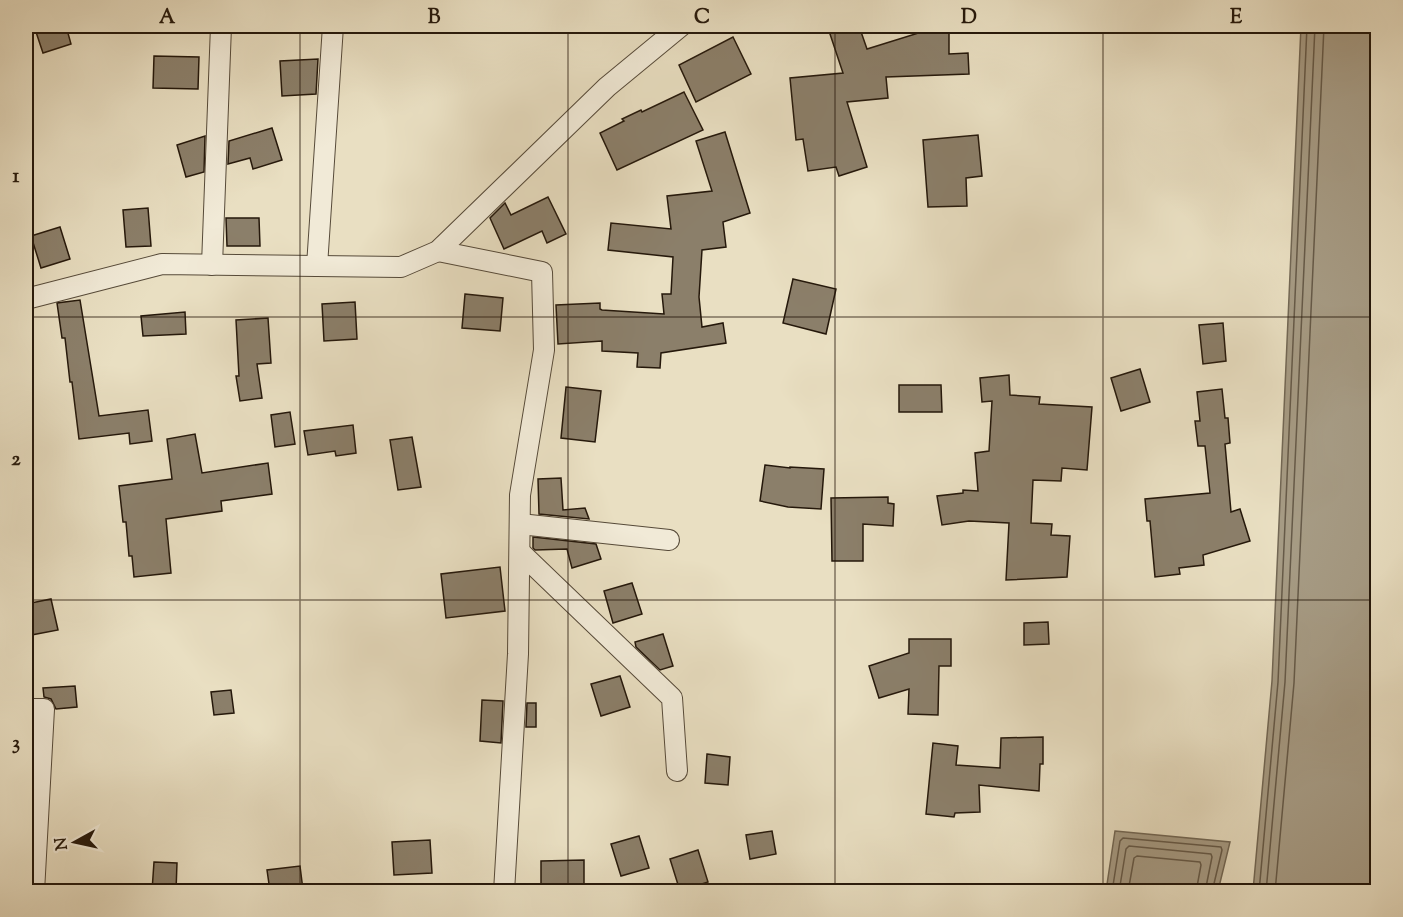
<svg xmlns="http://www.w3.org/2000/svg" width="1403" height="917" viewBox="0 0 1403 917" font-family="'Sorts Mill Goudy',serif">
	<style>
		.water { fill: #a69b84; stroke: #726754; stroke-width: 1.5 }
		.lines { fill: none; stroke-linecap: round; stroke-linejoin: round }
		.shore { stroke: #665a48; stroke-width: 1.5 }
		.building { fill: #8b7f6a; stroke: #25180b; stroke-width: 1.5 }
		.street-casing { stroke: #564a39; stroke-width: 22 }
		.street { stroke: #f1ead7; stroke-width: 20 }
		.grid { fill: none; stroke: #25180b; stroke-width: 1.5; stroke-opacity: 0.55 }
		.neatline { fill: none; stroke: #25180b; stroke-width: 2 }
		.grid-label { font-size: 20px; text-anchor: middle; font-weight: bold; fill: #25180b }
	</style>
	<rect width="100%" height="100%" fill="#e9dfc2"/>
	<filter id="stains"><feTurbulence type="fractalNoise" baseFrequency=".00333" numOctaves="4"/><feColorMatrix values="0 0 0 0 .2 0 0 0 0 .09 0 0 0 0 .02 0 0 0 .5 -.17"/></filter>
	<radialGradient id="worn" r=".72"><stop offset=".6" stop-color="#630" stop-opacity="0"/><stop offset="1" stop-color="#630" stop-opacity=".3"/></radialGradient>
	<g class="water">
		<path d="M1301,26H1377V891H1253L1272,681Z"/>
		<path d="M1115,831L1230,842L1218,891H1106Z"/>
	</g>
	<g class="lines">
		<g class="shore">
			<path d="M1112,892L1120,841L1123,838L1221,847L1222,850L1212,892"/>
			<path d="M1119,892L1126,849L1129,846L1211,854L1212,857L1205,892"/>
			<path d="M1128,892L1134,858L1137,856L1200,862L1201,865L1196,892"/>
			<path d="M1259,892L1278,682L1307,26"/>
			<path d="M1266,892L1285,682L1315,26"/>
			<path d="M1275,892L1294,683L1324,26"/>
		</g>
	</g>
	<g class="building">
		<path d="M34,26H66L71,44L43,53Z"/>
		<path d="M846,26H859L867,49L925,31V26H949V54L968,53L969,74L886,77L888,98L847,102L867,167L839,176L836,167L808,171L803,139L796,140L790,78L843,73L829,31Z"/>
		<path d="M733,37L751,74L696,102L679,65Z"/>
		<path d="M154,56L199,57L198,89L153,88Z"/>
		<path d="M318,59L316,94L282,96L280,61Z"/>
		<path d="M684,92L703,130L617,170L600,133L624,121L622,119L641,110L642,112Z"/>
		<path d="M272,128L282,160L253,169L250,158L228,164L229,141Z"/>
		<path d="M725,132L750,213L723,222L726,247L702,250L699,297L702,327L723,323L726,343L661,353L660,368L637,367L638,353L602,351V341L558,344L556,305L600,303V309L602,310L664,314L662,294H671L673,257L608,250L611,223L671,229L667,196L712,191L696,141Z"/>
		<path d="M978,135L982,176L966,178L967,206L928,207L923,140Z"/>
		<path d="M205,136L204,172L186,177L177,145Z"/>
		<path d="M548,197L566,234L547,243L542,231L504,249L490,218L505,203L511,215Z"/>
		<path d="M148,208L151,246L126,247L123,210Z"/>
		<path d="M226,218H259L260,246H227Z"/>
		<path d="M60,227L70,259L41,268L31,236Z"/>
		<path d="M793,279L836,289L826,334L783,323Z"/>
		<path d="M465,294L503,298L500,331L462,328Z"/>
		<path d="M80,300L99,416L148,410L152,441L130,444L129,433L79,439L72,382H70L65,338H62L57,303Z"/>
		<path d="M355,302L357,339L324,341L322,304Z"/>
		<path d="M185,312L186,334L143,336L141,316Z"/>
		<path d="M268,318L271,363L257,364L262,398L240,401L236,376H239L236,320Z"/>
		<path d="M1223,323L1226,361L1203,364L1199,325Z"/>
		<path d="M1140,369L1150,402L1121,411L1111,378Z"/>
		<path d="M1009,375L1010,395L1040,397L1039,404L1092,407L1087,470L1062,468L1061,481L1033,480L1031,523L1052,524L1051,535L1070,536L1067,577L1006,580L1009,523L969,521L942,525L937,496L963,493V490L978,491L975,453L989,451L992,401L982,402L980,378Z"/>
		<path d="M899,385H941L942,412H899Z"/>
		<path d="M566,387L601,391L595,442L561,438Z"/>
		<path d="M1222,389L1225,418H1228L1230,443L1225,444L1231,512L1240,509L1250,541L1203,555L1204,565L1179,568L1180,574L1155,577L1150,521H1147L1145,499L1210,493L1205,446H1198L1195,421H1200L1197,392Z"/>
		<path d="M290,412L295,444L275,447L271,415Z"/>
		<path d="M353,425L356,453L336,456L335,451L308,455L304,431Z"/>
		<path d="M195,434L202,473L268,463L272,494L221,501L222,511L166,519L171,573L134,577L132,556H129L126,522H123L119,486L172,479L167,439Z"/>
		<path d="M412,437L421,487L398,490L390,440Z"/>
		<path d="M765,465L790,468V467L824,469L821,509L788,507L760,501Z"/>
		<path d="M561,478L563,510L585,508L589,519L539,514L538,479Z"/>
		<path d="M888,497V503L894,504L893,526L863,524V561H832L831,498Z"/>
		<path d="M533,537L596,544L601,559L572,568L567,549L535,550L533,548Z"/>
		<path d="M500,567L505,611L446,618L441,574Z"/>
		<path d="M632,583L642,614L613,623L604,591Z"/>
		<path d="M51,599L58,630L26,636V604Z"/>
		<path d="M1048,622L1049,644L1024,645V623Z"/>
		<path d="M663,634L673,666L660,670L636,647L635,642Z"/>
		<path d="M909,639H951V666H939L938,715L908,714L909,689L879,698L869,666L909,653Z"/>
		<path d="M620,676L630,707L601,716L591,684Z"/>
		<path d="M75,686L77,707L56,709L51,699L44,697L43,688Z"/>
		<path d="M231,690L234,713L214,715L211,692Z"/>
		<path d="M482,700L503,701L501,743L480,741Z"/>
		<path d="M527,703H536V727H526Z"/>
		<path d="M1043,737V764H1040L1039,791L979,785L980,812L955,813L954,817L926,814L933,743L958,746L956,765L1000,768L1001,738Z"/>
		<path d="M707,754L730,757L728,785L705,783Z"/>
		<path d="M772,831L776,854L750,859L746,835Z"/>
		<path d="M639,836L649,868L621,876L611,844Z"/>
		<path d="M430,840L432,873L394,875L392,842Z"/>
		<path d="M698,850L708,882L680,891L670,859Z"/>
		<path d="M584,860V887L541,888V861Z"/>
		<path d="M154,862L177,863L176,891H152Z"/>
		<path d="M300,866L303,890L270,891L267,870Z"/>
	</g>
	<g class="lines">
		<defs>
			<g id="street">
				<path d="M438,251L542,272L544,350L520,495L518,654L504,892"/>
				<path d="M212,265L221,26"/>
				<path d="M317,266L333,26"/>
				<path d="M26,299L162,264L401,267L438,251L607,87L681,26"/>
				<path d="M520,524L669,540"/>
				<path d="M520,552L672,698L677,771"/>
				<path d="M26,709H44L34,892"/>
			</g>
		</defs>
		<use href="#street" class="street-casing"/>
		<use href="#street" class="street"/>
	</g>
	<path class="grid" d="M300,26V892M568,26V892M835,26V892M1103,26V892M26,317H1378M26,600H1378"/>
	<rect width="1403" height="917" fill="none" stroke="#e9dfc2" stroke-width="66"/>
	<g transform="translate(75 842) rotate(262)" stroke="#f1ead7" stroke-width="4.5" paint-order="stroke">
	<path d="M0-4.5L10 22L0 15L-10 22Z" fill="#25180b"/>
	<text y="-9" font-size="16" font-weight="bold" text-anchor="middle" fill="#25180b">N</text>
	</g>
	<rect x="33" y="33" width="1337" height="851" class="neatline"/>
	<g class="grid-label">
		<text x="167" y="23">A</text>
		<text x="434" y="23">B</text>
		<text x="702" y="23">C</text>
		<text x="969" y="23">D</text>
		<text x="1236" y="23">E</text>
		<text x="16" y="182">1</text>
		<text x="16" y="465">2</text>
		<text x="16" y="749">3</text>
	</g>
	<rect width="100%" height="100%" filter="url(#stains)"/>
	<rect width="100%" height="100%" fill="url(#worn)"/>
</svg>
